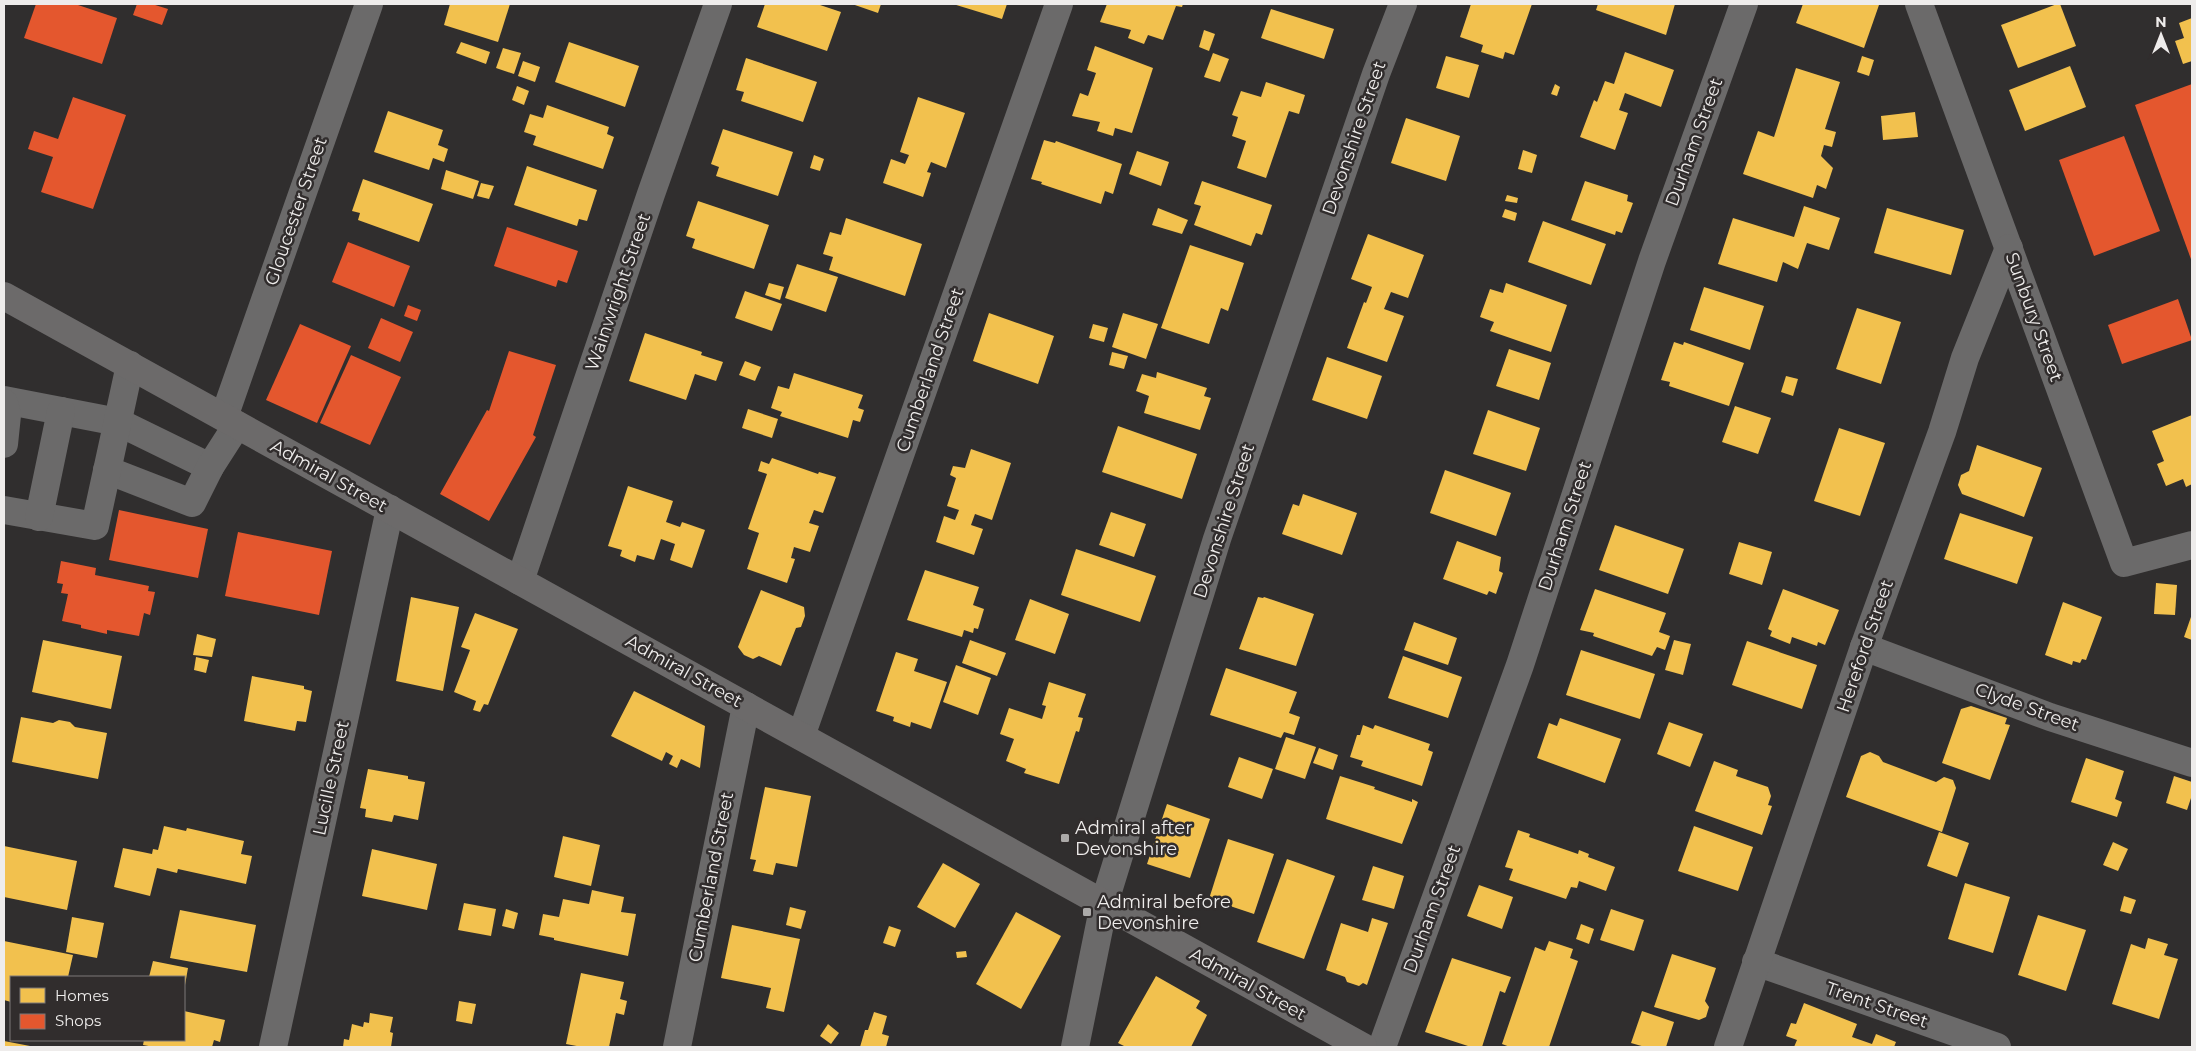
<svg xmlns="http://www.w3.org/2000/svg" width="2196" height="1051" viewBox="0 0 2196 1051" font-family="Montserrat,sans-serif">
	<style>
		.homes { fill: #f2c14e }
		.shops { fill: #e4572e }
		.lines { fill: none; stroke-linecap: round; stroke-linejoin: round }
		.minor { stroke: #6b6a6a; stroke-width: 28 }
		.major { stroke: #6c6a6a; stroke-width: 28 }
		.poi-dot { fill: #acaaa9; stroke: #312d2d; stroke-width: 2 }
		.labels { text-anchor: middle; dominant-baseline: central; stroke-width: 5; stroke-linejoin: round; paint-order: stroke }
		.street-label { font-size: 18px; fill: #eeeceb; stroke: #312d2d }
		.poi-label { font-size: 18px; fill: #eeeceb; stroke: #312d2d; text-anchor: start }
	</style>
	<rect width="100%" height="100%" fill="#302e2e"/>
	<g class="homes">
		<path d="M450,4H510L498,42L444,25Z"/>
		<path d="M765,4H817L841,12L827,51L757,27Z"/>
		<path d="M852,4H881L878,13Z"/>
		<path d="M953,4H1007L1002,19Z"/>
		<path d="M1107,4H1183L1182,7L1176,6L1163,40L1148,35L1144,44L1128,38L1131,30L1100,22Z"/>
		<path d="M1471,4H1532L1514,55L1505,52L1503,59L1481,52L1483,45L1460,37Z"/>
		<path d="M1598,4H1675L1666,35L1596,10Z"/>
		<path d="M1803,4H1876L1879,5L1864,48L1796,23Z"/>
		<path d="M2057,4H2060L2076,46L2018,68L2001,25Z"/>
		<path d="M1271,9L1334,29L1324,59L1261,38Z"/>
		<path d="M2192,18V61L2183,64L2175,41L2184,38L2179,23Z"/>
		<path d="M1204,30L1215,34L1209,51L1199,47Z"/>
		<path d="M461,42L490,52L486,64L456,53Z"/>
		<path d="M569,42L639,66L625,107L555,82Z"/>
		<path d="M1095,46L1153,68L1132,133L1115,128L1113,136L1097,131L1100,122L1072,116L1080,93L1088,96L1096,73L1087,70Z"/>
		<path d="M503,48L521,53L514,74L496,68Z"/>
		<path d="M1625,52L1674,70L1661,107L1625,93L1619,110L1628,113L1615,150L1580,137L1594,100L1597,102L1605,81L1614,84Z"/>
		<path d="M1213,53L1229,59L1220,82L1204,77Z"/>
		<path d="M1446,56L1479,65L1469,98L1436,88Z"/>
		<path d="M1862,56L1874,60L1869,76L1857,72Z"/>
		<path d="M746,58L817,82L803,122L741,101L744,92L736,90Z"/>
		<path d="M523,61L540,67L535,82L518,76Z"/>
		<path d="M2070,66L2086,107L2025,131L2009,90Z"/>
		<path d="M1796,68L1840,82L1825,129L1836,132L1832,147L1824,145L1821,156L1833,168L1826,189L1817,185L1813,198L1743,174L1758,131L1774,137Z"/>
		<path d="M1266,82L1305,95L1299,114L1289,111L1266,178L1237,168L1246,141L1232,136L1238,117L1232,115L1241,91L1261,97Z"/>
		<path d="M1555,84L1560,87L1557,96L1551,94Z"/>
		<path d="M517,86L529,91L524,105L512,100Z"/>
		<path d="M918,97L965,113L946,168L931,162L927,172L931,173L923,197L883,183L891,159L905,164L909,155L900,152Z"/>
		<path d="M547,105L609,127L607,134L614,137L603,169L533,145L536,136L524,132L530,114L543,118Z"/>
		<path d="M388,111L443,130L438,145L448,149L444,162L433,158L429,170L374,152Z"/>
		<path d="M1915,112L1918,137L1883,140L1881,116Z"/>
		<path d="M1406,118L1460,136L1446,181L1391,163Z"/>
		<path d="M723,129L793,152L778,196L716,176L719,167L711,164Z"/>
		<path d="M1044,140L1055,143L1056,141L1122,164L1113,194L1105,191L1101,204L1041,184L1042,182L1031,179Z"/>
		<path d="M1523,150L1537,155L1532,173L1518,169Z"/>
		<path d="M1137,151L1169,162L1161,186L1129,174Z"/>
		<path d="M814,155L824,159L820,171L810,168Z"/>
		<path d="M527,166L597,190L587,221L579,219L577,226L514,205Z"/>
		<path d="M446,170L479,181L473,199L441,189Z"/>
		<path d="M363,179L433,204L419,242L358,220L360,213L352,211Z"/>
		<path d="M1202,181L1272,205L1262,235L1256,233L1251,246L1194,225L1201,206L1194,204Z"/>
		<path d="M1585,181L1628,195L1627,201L1633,203L1622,233L1616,231L1615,235L1571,220Z"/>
		<path d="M481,183L494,186L489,199L477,196Z"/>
		<path d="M1507,195L1518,198L1517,203L1505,201Z"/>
		<path d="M698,201L769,225L754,269L692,248L695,239L686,236Z"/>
		<path d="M1804,206L1840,218L1829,250L1807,243L1798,269L1783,262L1777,282L1718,264L1733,218L1794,237Z"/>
		<path d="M1158,208L1188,220L1182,234L1152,225Z"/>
		<path d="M1887,208L1964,230L1951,275L1874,253Z"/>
		<path d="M1505,209L1517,213L1515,221L1502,217Z"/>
		<path d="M846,218L922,244L905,296L829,270L833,257L823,254L830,232L841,235Z"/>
		<path d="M1543,221L1606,244L1591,285L1528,262Z"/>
		<path d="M1368,234L1424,255L1408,298L1391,292L1384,309L1404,316L1387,362L1347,348L1364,302L1366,303L1372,287L1351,279Z"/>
		<path d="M1190,245L1244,263L1228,311L1221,308L1209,344L1161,328Z"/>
		<path d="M797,264L838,277L826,312L785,298Z"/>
		<path d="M769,283L784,287L780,300L765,295Z"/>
		<path d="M1506,283L1567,305L1551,352L1490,331L1494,322L1480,317L1490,289L1503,293Z"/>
		<path d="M1704,287L1764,306L1750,350L1690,330Z"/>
		<path d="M745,291L782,304L772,331L735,318Z"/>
		<path d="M1857,308L1901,322L1881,384L1836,369Z"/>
		<path d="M989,313L1054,336L1038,384L973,361Z"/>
		<path d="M1123,313L1158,324L1146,359L1112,347Z"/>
		<path d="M1093,324L1108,328L1104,342L1089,338Z"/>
		<path d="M645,333L702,352L701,355L723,362L716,381L695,374L686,400L629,381Z"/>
		<path d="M1674,342L1683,345L1684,342L1744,363L1729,406L1669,386L1670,382L1661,380Z"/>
		<path d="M1509,349L1551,363L1539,400L1496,386Z"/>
		<path d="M1112,352L1128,356L1124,369L1109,365Z"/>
		<path d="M1327,357L1382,376L1367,419L1312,400Z"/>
		<path d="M745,361L761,367L755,381L739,375Z"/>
		<path d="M1157,372L1207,388L1204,396L1211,398L1200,430L1144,413L1149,396L1136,391L1142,374L1156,378Z"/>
		<path d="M794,373L863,395L858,408L864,410L860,422L853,420L848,438L780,416L782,412L771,408L778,386L789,389Z"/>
		<path d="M1786,376L1798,379L1793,396L1781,392Z"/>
		<path d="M1735,406L1771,418L1758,454L1722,442Z"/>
		<path d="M748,409L778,419L772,438L742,428Z"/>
		<path d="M1488,410L1540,428L1526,471L1473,454Z"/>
		<path d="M2192,415V484L2186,487L2183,479L2166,486L2157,464L2164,461L2152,431Z"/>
		<path d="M1118,426L1197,454L1182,499L1102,472Z"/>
		<path d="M1839,428L1885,443L1860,516L1814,501Z"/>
		<path d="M1977,445L2042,468L2024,517L1962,494L1958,485L1961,475L1969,471Z"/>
		<path d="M971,449L1011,463L992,520L975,514L971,525L983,529L974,555L936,542L944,516L955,520L959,510L947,506L956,478L950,475L953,466L965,468Z"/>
		<path d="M772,458L818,474L819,472L836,477L823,513L814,510L809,523L819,526L810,552L794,547L791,558L795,559L787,583L747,569L759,533L748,529L767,474L758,471L761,461L769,464Z"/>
		<path d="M1445,470L1511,493L1496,536L1430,513Z"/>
		<path d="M628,486L673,501L666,522L680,527L682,522L705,530L692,568L670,560L675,544L661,539L654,560L637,555L635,562L620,556L622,550L608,546Z"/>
		<path d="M1303,494L1357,513L1342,555L1282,534L1293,504L1299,506Z"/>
		<path d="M1111,512L1146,524L1134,557L1099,545Z"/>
		<path d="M1960,513L2033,537L2017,584L1944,559Z"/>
		<path d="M1615,525L1684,549L1668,594L1599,570Z"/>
		<path d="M1457,541L1501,557L1499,571L1503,573L1496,594L1489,591L1487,595L1443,579Z"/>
		<path d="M1739,542L1772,552L1762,585L1729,574Z"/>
		<path d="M1076,549L1156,576L1140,622L1061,595Z"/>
		<path d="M925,570L979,587L973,605L984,609L978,629L974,628L973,633L964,630L962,637L907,620Z"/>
		<path d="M2156,583L2177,585L2175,615L2154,614Z"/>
		<path d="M1595,589L1666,613L1659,632L1670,636L1665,650L1657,647L1652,656L1593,636L1594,633L1580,630Z"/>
		<path d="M1783,589L1839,610L1825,645L1818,642L1817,646L1792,637L1790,644L1770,636L1772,631L1768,629Z"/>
		<path d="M761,590L804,607L805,616L801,627L796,628L781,666L759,656L753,659L744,655L738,647Z"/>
		<path d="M411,597L459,607L443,691L396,681Z"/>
		<path d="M1258,597L1263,598L1264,597L1314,614L1296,666L1239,649Z"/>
		<path d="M1030,599L1069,614L1055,654L1015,640Z"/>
		<path d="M2063,602L2102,617L2086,660L2082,659L2080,663L2073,661L2072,665L2045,655Z"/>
		<path d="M475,613L518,629L488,705L484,704L480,712L473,710L476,701L454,692L470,650L461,647Z"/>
		<path d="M2192,614V640L2184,637Z"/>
		<path d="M1414,622L1457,638L1448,665L1404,650Z"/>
		<path d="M197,634L216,639L212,657L193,655Z"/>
		<path d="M43,640L122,656L111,709L32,692Z"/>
		<path d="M970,640L1006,653L997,676L962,663Z"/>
		<path d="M1674,640L1691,644L1683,675L1665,670Z"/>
		<path d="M1747,641L1817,665L1802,709L1732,685Z"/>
		<path d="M1581,650L1655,674L1640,719L1566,695Z"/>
		<path d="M896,652L918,659L914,671L947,682L931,729L911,722L910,727L893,721L894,717L876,711Z"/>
		<path d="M1403,656L1462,677L1448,718L1388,698Z"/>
		<path d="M196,657L209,660L206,673L194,670Z"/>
		<path d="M956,665L991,678L978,715L943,702Z"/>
		<path d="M1226,668L1297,692L1289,713L1300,717L1294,735L1284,732L1281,738L1210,715Z"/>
		<path d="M252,676L304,686V689L312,691L306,722L297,721L295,731L244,721Z"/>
		<path d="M1049,682L1086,694L1078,717L1083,718L1079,732L1076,731L1059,784L1024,773L1026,769L1006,761L1014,739L1000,734L1009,708L1042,719L1046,706L1042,705Z"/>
		<path d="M634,691L705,726L700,768L681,759L677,768L669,764L673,756L666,752L662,761L611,736Z"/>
		<path d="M1971,706L2007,718L2005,724L2010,725L1990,780L1942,763L1961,709Z"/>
		<path d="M21,717L53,723L59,720L70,722L75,727L107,733L98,779L12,762Z"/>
		<path d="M1560,718L1621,739L1605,783L1537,758L1549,723L1557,726Z"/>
		<path d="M1669,722L1703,734L1690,767L1657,754Z"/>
		<path d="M1363,725L1373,729L1375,725L1430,744L1428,750L1433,752L1422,786L1361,766L1363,761L1350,757L1357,735H1360Z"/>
		<path d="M1286,737L1316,747L1305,779L1275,769Z"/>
		<path d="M1319,748L1338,755L1333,770L1313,763Z"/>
		<path d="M1870,752L1879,756L1883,762L1936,782L1944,777L1953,780L1956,788L1942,832L1846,797L1861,756Z"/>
		<path d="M1239,757L1273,769L1262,799L1228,787Z"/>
		<path d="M2086,758L2124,771L2115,799L2122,802L2117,817L2071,802Z"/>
		<path d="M1714,761L1738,770L1736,776L1768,787L1771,796L1768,805L1772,806L1762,835L1695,811Z"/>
		<path d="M368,769L408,776V779L425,782L418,820L394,815L392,822L365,817L366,809L360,808Z"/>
		<path d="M1340,776L1375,787L1374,789L1412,802V799L1418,802L1402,844L1326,819Z"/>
		<path d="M2174,776L2192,782V795L2187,810L2166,803Z"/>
		<path d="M765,787L811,796L797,867L776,863L773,875L753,871L756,860L750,859Z"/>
		<path d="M1167,804L1210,819L1190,878L1147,864Z"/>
		<path d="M164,826L186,831L187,828L244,841L241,854L252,856L246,884L178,869L177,873L157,868L150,896L114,887L123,848L152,854L153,849L158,850Z"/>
		<path d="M1694,826L1753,847L1738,891L1678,871Z"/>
		<path d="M1518,830L1530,834L1529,837L1578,854L1579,850L1589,854L1588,857L1615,867L1606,891L1579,881L1577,888L1571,887L1566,899L1509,880L1513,869L1505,867Z"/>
		<path d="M1939,832L1969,843L1957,877L1927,866Z"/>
		<path d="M563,836L600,845L591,886L554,877Z"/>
		<path d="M1228,839L1274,854L1254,914L1209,899Z"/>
		<path d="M2113,842L2128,849L2118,871L2103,865Z"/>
		<path d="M4,846L77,861L67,910L4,897Z"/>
		<path d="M372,849L437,864L427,910L362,896Z"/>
		<path d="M1287,859L1335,876L1304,959L1257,942Z"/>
		<path d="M943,863L980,884L955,928L917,907Z"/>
		<path d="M1373,866L1404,876L1394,909L1362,900Z"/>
		<path d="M1965,883L2010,897L1993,953L1948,939Z"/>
		<path d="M1479,885L1513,897L1502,929L1467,916Z"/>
		<path d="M592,890L624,897L621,912L636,914L628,956L554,940V938L539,935L543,914L559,917L563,899L589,904Z"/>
		<path d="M2124,896L2136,900L2131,914L2120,911Z"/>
		<path d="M464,903L496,909L491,936L458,930Z"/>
		<path d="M790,907L806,911L801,929L786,925Z"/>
		<path d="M506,909L518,913L514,929L502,926Z"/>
		<path d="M1611,909L1644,920L1634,951L1600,940Z"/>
		<path d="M180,910L256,925L247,972L170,958Z"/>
		<path d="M1016,912L1061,936L1021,1009L976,984Z"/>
		<path d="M2038,915L2086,930L2066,991L2018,975Z"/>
		<path d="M72,917L104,923L97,958L66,952Z"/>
		<path d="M1372,918L1388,923L1367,985L1363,983L1359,986L1347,982L1345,977L1326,970L1341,923L1368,932Z"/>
		<path d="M1581,924L1594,929L1589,944L1576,939Z"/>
		<path d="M732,925L800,939L784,1012L766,1008L771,988L721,978Z"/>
		<path d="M889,926L901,930L895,947L883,943Z"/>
		<path d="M2148,938L2168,944L2164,955L2178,959L2159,1019L2112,1004L2131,944L2145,949Z"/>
		<path d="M4,941L73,955L68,977H11V1002L4,1000Z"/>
		<path d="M1549,941L1573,949L1570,958L1578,961L1549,1047H1510L1502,1044L1535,947L1545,951Z"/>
		<path d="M966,951L967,957L957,958L956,952Z"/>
		<path d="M1672,954L1716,968L1705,1001L1709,1007L1706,1017L1699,1020L1654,1007Z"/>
		<path d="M1452,958L1511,977L1505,993L1500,991L1482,1047H1471L1425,1032Z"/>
		<path d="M153,961L188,968L185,985L184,977H149Z"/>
		<path d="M581,973L624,982L620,999L627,1001L624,1015L616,1013L609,1047H582L566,1044Z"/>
		<path d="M1156,976L1200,1001L1196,1008L1207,1015L1191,1047H1126L1118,1043Z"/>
		<path d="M459,1001L476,1004L472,1024L456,1021Z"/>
		<path d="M1804,1003L1857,1024L1852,1037L1872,1044L1876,1034L1896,1042L1894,1047H1794L1797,1040L1786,1036L1791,1023L1796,1024Z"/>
		<path d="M184,1011L225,1020L220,1042L214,1040L212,1047H154L143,1045L144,1040H184Z"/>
		<path d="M1642,1011L1674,1022L1666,1047H1645L1631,1043Z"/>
		<path d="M874,1012L887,1016L882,1034L889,1036L886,1047H860L865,1030H868Z"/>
		<path d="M370,1013L393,1017L390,1032L393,1033L391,1047H343L344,1039L349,1040L352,1024L363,1027L364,1022L369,1023Z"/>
		<path d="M828,1024L839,1033L831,1044L820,1036Z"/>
		<path d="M4,1041L30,1046V1047H4Z"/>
	</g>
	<g class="shops">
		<path d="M36,4H75L117,18L102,64L24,38Z"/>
		<path d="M137,4H152L168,9L162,25L133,15Z"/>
		<path d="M2192,84V262L2135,105Z"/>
		<path d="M73,97L126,115L93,209L41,192L53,157L28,149L34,131L58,139Z"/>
		<path d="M2124,136L2160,231L2094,256L2059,160Z"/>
		<path d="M507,227L578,251L567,283L558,280L556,287L494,266Z"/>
		<path d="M348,242L410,266L394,307L332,282Z"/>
		<path d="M2178,299L2192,340L2122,364L2108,325Z"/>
		<path d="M408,305L421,310L417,321L404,316Z"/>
		<path d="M381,318L413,332L400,362L368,348Z"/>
		<path d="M300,324L351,346L317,423L266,400Z"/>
		<path d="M509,351L556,365L533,435L536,437L489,521L440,494L487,410L489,411Z"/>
		<path d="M351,355L401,377L370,445L320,423Z"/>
		<path d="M119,510L208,529L198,578L109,560Z"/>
		<path d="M238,532L332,551L319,615L225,596Z"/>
		<path d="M61,561L96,568L95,575L149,586L148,591L155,592L150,615L144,613L139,636L107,630V634L81,628V625L62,621L68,594L61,593L63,584L57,583Z"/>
	</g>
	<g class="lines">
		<g class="minor">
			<path d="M1919,4L2124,563L2192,545"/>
			<path d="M4,400L118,422L210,467"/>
			<path d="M4,403L7,415L4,444"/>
			<path d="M224,417L369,4"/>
			<path d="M107,470L192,503L210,467L237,425"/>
			<path d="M4,510L95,526L130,365"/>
			<path d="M39,517L61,411"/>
			<path d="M520,581L651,194L718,4"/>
			<path d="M1864,647L2050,717L2192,763"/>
			<path d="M801,736L1059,4"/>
			<path d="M1756,962L1997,1047"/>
			<path d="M273,1047L390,509"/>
			<path d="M677,1047L746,706"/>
			<path d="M1075,1047L1104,904L1217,539L1376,74L1403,4"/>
			<path d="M1382,1047L1520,665L1652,261L1744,4"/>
			<path d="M1728,1047L1864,647L1942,432L1965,358L2009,248"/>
		</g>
		<path class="major" d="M4,296L1363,1047"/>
	</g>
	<g class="poi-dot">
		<rect x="1060" y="833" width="10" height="10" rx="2.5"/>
		<rect x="1082" y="907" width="10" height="10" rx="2.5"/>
	</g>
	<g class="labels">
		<g class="street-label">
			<text transform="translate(1354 138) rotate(-71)">Devonshire Street</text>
			<text transform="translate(1694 142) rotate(-70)">Durham Street</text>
			<text transform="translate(296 211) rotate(-71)">Gloucester Street</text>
			<text transform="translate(618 292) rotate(-71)">Wainwright Street</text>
			<text transform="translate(2034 317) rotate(70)">Sunbury Street</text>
			<text transform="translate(930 370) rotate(-71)">Cumberland Street</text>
			<text transform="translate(329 476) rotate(29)">Admiral Street</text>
			<text transform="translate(1224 521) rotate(-72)">Devonshire Street</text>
			<text transform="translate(1565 526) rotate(-72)">Durham Street</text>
			<text transform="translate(1865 646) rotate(-71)">Hereford Street</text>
			<text transform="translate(684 671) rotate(29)">Admiral Street</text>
			<text transform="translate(2027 707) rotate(20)">Clyde Street</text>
			<text transform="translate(331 778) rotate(-78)">Lucille Street</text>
			<text transform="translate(711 877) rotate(-79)">Cumberland Street</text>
			<text transform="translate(1432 909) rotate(-70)">Durham Street</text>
			<text transform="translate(1248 984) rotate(29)">Admiral Street</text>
			<text transform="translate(1877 1005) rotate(19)">Trent Street</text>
		</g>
		<g class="poi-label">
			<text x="1075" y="828">Admiral after<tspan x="1075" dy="21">Devonshire</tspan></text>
			<text x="1097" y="902">Admiral before<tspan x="1097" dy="21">Devonshire</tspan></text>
		</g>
	</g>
	<rect width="2196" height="1051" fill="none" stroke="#eeeceb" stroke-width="10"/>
	<rect x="10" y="976" width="175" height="65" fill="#312d2d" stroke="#7d7979"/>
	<rect x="20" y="988" width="25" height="15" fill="#f2c14e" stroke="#7d7979"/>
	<text x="55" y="1001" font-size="15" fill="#eeeceb">Homes</text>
	<rect x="20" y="1014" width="25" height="15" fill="#e4572e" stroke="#7d7979"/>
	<text x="55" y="1026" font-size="15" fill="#eeeceb">Shops</text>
	<g transform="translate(2161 35)" stroke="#312d2d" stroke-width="4" paint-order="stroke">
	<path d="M0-4L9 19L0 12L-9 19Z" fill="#eeeceb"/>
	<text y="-8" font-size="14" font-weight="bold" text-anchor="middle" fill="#eeeceb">N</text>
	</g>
</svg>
